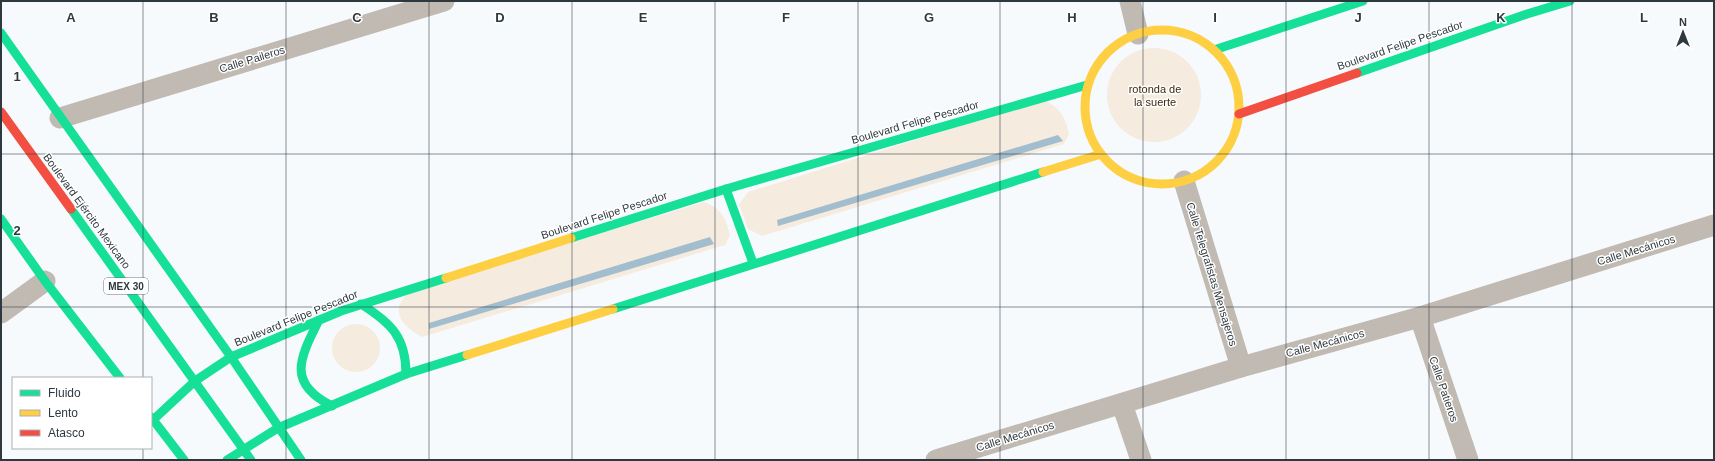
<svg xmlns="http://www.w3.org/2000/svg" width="1715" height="461" viewBox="0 0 1715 461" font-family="Arial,sans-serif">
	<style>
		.green { fill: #f5ebdf }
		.water { fill: #a2bdce }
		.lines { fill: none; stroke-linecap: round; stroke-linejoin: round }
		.street { stroke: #c1bab2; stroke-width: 21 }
		.fast { stroke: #16e098; stroke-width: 9 }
		.slow { stroke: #ffcf43; stroke-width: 9 }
		.jam { stroke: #f24e42; stroke-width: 9 }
		.grid { fill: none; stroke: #2e393f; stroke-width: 1; stroke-opacity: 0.55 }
		.labels { text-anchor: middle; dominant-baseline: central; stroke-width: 3; stroke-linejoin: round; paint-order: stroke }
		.shield { fill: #fff; stroke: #6d7479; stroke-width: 1 }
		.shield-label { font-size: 10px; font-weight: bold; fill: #2e393f }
		.street-label { font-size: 11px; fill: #2e393f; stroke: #fff }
		.park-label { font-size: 11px; fill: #3c280c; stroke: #fff }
		.grid-label { font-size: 13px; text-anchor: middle; font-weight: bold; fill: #2e393f; stroke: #fff; stroke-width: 3; stroke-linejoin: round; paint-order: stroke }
	</style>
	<rect width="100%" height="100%" fill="#f7fafc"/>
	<g class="green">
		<circle cx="1154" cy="95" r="47"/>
		<path d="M1044,100C1061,109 1065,116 1069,134L1064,144L762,236L748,229L739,204L748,192Z"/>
		<path d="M704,202C722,209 725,217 730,235L725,245L422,337C411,331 396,321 399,306C401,301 406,296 408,292Z"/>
		<circle cx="356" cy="348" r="24"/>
	</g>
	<g class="water">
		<path d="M1058,135L1063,141L778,226L777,220Z"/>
		<path d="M710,237L714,244L429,329V323Z"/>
	</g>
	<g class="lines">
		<g class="street">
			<path d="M1130,1L1138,34"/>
			<path d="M60,118L444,1"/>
			<path d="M1184,181L1241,367"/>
			<path d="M1,313L45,281"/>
			<path d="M1420,317L1468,460"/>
			<path d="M1122,404L1141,460"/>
			<path d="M936,460L1241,367L1420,317L1714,225"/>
		</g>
		<g class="fast">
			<path d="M1,33L231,357L301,460"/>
			<path d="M1214,50L1363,1"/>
			<path d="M1357,73L1527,14L1570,1"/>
			<path d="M726,189L753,263"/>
			<path d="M71,209L251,460"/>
			<path d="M1,219L45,281L120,378"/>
			<path d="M571,238L726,189L1087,85"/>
			<path d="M361,304C391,323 406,337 406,374"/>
			<path d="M613,309L1043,172"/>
			<path d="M319,320C300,358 286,383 332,406"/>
			<path d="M151,417L184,460"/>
			<path d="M153,420L195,381L231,357L341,311L446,278"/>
			<path d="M227,460L278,428L406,374L467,355"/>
		</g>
		<g class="slow">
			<circle cx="1162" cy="107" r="77"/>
			<path d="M1043,172L1101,154"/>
			<path d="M446,278L571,238"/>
			<path d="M467,355L613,309"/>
		</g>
		<g class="jam">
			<path d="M1,112L71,209"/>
			<path d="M1239,114L1357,73"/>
		</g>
	</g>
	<path class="grid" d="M143,1V378M286,1V460M429,1V460M572,1V460M715,1V460M858,1V460M1000,1V460M1143,1V460M1286,1V460M1429,1V460M1572,1V460M1,154H1714M1,307H1714M143,448V460"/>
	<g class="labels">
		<rect class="shield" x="104" y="278" width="44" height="16" rx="3"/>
		<g class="shield-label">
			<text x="126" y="286">MEX 30</text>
		</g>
		<g class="street-label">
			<text transform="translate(1400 45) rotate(-19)">Boulevard Felipe Pescador</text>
			<text transform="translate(252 59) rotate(-17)">Calle Paileros</text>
			<text transform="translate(915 122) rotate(-16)">Boulevard Felipe Pescador</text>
			<text transform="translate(87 211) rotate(54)">Boulevard Ejército Mexicano</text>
			<text transform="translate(604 215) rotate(-18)">Boulevard Felipe Pescador</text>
			<text transform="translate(1636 250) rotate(-17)">Calle Mecánicos</text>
			<text transform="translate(1212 274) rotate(73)">Calle Telegrafistas Mensajeros</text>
			<text transform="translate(296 318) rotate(-22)">Boulevard Felipe Pescador</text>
			<text transform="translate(1325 343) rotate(-15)">Calle Mecánicos</text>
			<text transform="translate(1444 389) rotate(71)">Calle Patieros</text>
			<text transform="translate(1015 436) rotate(-17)">Calle Mecánicos</text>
		</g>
		<g class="park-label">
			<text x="1155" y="89">rotonda de<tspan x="1155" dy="13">la suerte</tspan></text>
		</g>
	</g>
	<g class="grid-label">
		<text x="71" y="22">A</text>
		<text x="214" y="22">B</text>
		<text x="357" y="22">C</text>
		<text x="500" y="22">D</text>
		<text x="643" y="22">E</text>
		<text x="786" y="22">F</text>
		<text x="929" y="22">G</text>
		<text x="1072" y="22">H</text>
		<text x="1215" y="22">I</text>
		<text x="1358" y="22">J</text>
		<text x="1501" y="22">K</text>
		<text x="1644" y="22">L</text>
		<text x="17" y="81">1</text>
		<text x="17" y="235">2</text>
	</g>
	<rect width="1715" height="461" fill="none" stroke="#2e393f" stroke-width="4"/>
	<rect x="12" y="377" width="140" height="72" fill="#ffffff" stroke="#abb0b2"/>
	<rect x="20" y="390" width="20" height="6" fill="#16e098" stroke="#abb0b2"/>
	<text x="48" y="397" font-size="12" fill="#2e393f">Fluido</text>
	<rect x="20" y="410" width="20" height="6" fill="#ffcf43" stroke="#abb0b2"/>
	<text x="48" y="417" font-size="12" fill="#2e393f">Lento</text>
	<rect x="20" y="430" width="20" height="6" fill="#f24e42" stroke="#abb0b2"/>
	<text x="48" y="437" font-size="12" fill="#2e393f">Atasco</text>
	<g transform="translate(1683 32)" stroke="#ffffff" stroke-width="3" paint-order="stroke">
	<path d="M0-3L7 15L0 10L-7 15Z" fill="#2e393f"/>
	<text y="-6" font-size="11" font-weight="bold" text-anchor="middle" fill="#2e393f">N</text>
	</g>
</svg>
